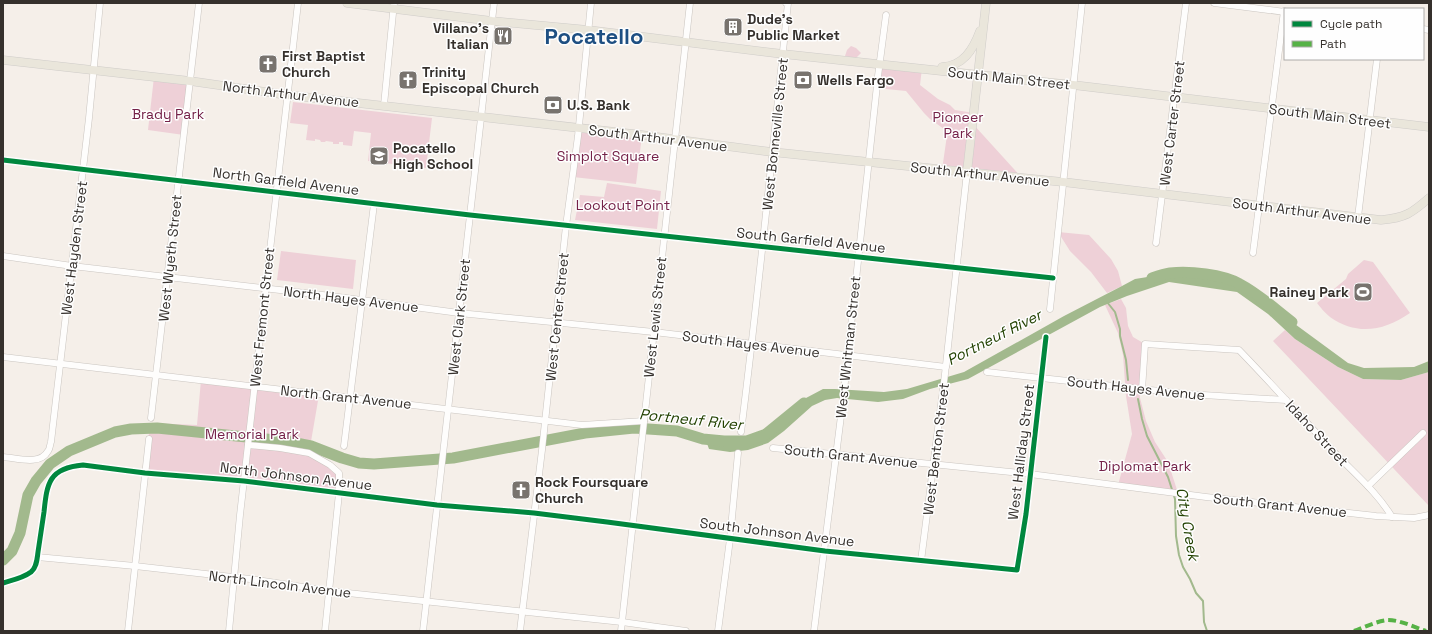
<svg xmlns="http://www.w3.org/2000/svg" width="1432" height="634" viewBox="0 0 1432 634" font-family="'Space Grotesk',sans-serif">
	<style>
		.green { fill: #eed0d7 }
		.water { fill: #a2b98d }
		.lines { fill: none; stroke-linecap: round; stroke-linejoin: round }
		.stream { stroke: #a2b98d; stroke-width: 2 }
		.river { stroke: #a2b98d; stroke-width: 11 }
		.minor-casing { stroke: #cac5c0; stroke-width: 7 }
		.major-casing { stroke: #cfccc9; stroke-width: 9 }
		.minor { stroke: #fefdfc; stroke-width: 6 }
		.major { stroke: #eae6db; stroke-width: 8 }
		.quiet { stroke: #56b246; stroke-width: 4; stroke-dasharray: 8 4; stroke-linecap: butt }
		.cycleway-casing { stroke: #fefefe; stroke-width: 8 }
		.cycleway { stroke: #00873e; stroke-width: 5 }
		.labels { text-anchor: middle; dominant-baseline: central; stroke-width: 3; stroke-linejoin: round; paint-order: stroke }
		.poi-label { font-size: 14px; font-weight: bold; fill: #35302c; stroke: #fefefe; text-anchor: start }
		.street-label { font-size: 14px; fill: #35302c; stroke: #fefefe }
		.park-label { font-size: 14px; fill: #742148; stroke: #fefefe }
		.water-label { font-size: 15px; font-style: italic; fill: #224100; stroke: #fefefe }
		.town-label { font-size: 22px; font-weight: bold; fill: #1e4f82; stroke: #fefefe }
	</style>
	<rect width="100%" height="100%" fill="#f5efe9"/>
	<g class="green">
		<path d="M851,46L856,48L861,53L855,59L845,56L847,50Z"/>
		<path d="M879,65L922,68L920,85L938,99L950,105L955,110L974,113L973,124L1022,178L942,170L947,135L944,129L930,119L924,113L906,91L876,88Z"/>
		<path d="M154,77L190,81L184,135L148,130Z"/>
		<path d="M293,102L432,118L426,168L368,161L371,133L354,131L352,146L343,145V142H339V144H333V142L326,141L325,142H321L320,140L315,139V141L306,140L308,125L290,123Z"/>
		<path d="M579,128L642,135L636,184L573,177Z"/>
		<path d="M607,183L661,191L657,229L575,220L580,195L604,197Z"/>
		<path d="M1058,232L1089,235L1111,259L1118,271L1122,286L1107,293L1091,272L1070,251Z"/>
		<path d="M281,251L356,260L353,289L277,280Z"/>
		<path d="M1364,260L1373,262L1410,313C1384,331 1357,336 1330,317C1325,313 1321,308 1317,303L1346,279L1348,274Z"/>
		<path d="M1121,299L1126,308L1128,326L1133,337L1145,344L1139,390L1140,398L1146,421L1155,442L1168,462L1178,493L1118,485L1132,434L1126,396L1123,355L1118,333L1105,305Z"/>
		<path d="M1285,330L1295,339L1338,367L1363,379L1401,380L1429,372V506L1273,341Z"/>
		<path d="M201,380L319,395L309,453L339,473V493L145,473L150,423L197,425Z"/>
	</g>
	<path class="water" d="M1166,274H1206L1243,286L1348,363L1364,368L1414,367L1429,361V372L1401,380L1363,379L1338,367L1295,339L1268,314L1237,292L1169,282L1127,296L1100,307L968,379L930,389L903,399L878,402L837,398L825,400L812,406L784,431L768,443L748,450L730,452L709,449L705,438L737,444L764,438L784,425L798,406L806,398L823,389H835L884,392L907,389L964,372L1064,316L1122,286L1135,279Z"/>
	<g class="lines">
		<g class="stream">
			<path d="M1107,302L1115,312L1120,329V336L1126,360L1128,380"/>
			<path d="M1138,399L1142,419L1147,436L1168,477L1175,499L1176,536L1179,555L1183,567L1190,579L1196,593L1203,601L1204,622L1207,631"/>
		</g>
		<g class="river">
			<path d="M1152,278C1158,276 1164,274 1170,273C1190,271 1222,274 1240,284C1259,294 1275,309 1292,322"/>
			<path d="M3,560L12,551L20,533L28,495L36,481L50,464L69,451L115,432L131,429L157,428L286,441L311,446L342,458L359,463L374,464L453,458L585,433L634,428L677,431L703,439L724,441H747L766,434L804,403"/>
		</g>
		<defs>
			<g id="minor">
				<path d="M1214,3L1285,12"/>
				<path d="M1423,29L1429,30"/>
				<path d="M384,105L394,3"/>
				<path d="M3,160L470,215L1053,278"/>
				<path d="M1358,217L1377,59"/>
				<path d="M1156,243L1186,3"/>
				<path d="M1253,253L1284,11"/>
				<path d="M3,256L72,266L331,296L459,313L654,332L946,367"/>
				<path d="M1050,309L1082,3"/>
				<path d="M3,357L582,425L644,421"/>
				<path d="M987,372L1187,394L1286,400"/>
				<path d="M1142,390L1145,344L1239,350C1272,384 1303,419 1335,453C1355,474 1377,492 1392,517"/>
				<path d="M151,418L199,3"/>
				<path d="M741,432C759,290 773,146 788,3H786"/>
				<path d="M248,445L280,448L309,453L330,465L339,473V493L325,631"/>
				<path d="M344,446L374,204"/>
				<path d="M773,448L1030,474L1206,497L1376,516L1414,518L1429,515"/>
				<path d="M3,457C17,458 40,466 48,451C50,449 50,444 51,442L89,118L100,3"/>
				<path d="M1368,486L1423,433"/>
				<path d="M37,557L135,566L250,579L329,591L622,622L686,631"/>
				<path d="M921,561L945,374L967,172"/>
				<path d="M3,583C13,580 23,578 31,572C37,567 37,559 38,552C40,539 42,526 44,512C47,483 49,468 83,465L145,473L244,481L437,505L534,513L607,522L825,551L1017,570L1026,514L1046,337"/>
				<path d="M128,631L149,439"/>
				<path d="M229,631L240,515L298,3"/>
				<path d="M423,631L494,3"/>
				<path d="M520,631L542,450L566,226L578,136L591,3"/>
				<path d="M621,631L690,3"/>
				<path d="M718,631L730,539L738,453"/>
				<path d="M814,631L843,400L878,76L886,15"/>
			</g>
			<g id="major">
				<path d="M347,3L492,21L588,30L783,54L1073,85L1429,127"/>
				<path d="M3,60L190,81L287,95L642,135L772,152L1063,182L1381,220C1405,218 1412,213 1429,198"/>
				<path d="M942,67C963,66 973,50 980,31"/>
				<path d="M967,172L986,3"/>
			</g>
		</defs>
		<use href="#minor" class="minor-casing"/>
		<use href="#major" class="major-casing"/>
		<use href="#minor" class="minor"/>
		<use href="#major" class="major"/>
		<path class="quiet" d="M1354,631C1365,627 1377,621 1388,620C1400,620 1414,627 1426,631"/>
		<defs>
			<g id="cycleway">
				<path d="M3,160L470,215L1053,278"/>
				<path d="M3,583C13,580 23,578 31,572C37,567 37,559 38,552C40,539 42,526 44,512C47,483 49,468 83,465L145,473L244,481L437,505L534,513L607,522L825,551L1017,570L1026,514L1046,337"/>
			</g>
		</defs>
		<use href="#cycleway" class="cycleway-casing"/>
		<use href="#cycleway" class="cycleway"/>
	</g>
	<defs>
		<symbol id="building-square" viewBox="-11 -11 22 22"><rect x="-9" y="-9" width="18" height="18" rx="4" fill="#78736e" stroke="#fefefe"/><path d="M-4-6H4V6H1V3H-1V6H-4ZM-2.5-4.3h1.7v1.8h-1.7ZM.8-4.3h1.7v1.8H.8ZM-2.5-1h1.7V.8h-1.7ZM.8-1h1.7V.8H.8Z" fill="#fff"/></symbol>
		<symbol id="restaurant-square" viewBox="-11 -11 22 22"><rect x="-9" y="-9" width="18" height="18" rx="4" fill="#78736e" stroke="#fefefe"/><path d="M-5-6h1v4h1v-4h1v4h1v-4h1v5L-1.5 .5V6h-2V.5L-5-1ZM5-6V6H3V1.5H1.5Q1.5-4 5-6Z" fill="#fff"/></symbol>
		<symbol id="church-square" viewBox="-11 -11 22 22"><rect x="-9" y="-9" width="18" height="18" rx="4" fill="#78736e" stroke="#fefefe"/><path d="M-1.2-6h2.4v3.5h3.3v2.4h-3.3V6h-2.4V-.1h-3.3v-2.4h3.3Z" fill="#fff"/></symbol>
		<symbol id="bank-square" viewBox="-11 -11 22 22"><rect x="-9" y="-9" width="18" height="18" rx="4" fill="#78736e" stroke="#fefefe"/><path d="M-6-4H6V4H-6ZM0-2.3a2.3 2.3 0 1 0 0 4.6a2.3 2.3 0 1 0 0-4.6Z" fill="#fff"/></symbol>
		<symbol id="school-square" viewBox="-11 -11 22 22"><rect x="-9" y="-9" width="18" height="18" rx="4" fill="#78736e" stroke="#fefefe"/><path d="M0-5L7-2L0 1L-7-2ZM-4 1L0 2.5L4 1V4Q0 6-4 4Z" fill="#fff"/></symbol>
		<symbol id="stadium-square" viewBox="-11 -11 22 22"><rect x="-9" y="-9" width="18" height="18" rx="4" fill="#78736e" stroke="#fefefe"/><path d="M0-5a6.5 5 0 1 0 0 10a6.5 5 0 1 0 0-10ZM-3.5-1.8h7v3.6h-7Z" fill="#fff"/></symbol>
	</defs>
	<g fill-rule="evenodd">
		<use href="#building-square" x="722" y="16" width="22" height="22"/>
		<use href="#restaurant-square" x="492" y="25" width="22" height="22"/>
		<use href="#church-square" x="257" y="53" width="22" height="22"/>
		<use href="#church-square" x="397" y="69" width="22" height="22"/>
		<use href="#bank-square" x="792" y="69" width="22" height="22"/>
		<use href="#bank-square" x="542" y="94" width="22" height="22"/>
		<use href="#school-square" x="368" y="145" width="22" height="22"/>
		<use href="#stadium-square" x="1352" y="281" width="22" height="22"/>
		<use href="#church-square" x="510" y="479" width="22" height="22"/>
	</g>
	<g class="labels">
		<g class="poi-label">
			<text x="747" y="19">Dude's<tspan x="747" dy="16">Public Market</tspan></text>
			<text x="489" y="28" text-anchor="end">Villano's<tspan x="489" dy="16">Italian</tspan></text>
			<text x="282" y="56">First Baptist<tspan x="282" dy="16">Church</tspan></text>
			<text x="422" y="72">Trinity<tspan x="422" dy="16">Episcopal Church</tspan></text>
			<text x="817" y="80">Wells Fargo</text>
			<text x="567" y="105">U.S. Bank</text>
			<text x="393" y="148">Pocatello<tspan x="393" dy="16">High School</tspan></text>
			<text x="1349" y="292" text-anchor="end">Rainey Park</text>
			<text x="535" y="482">Rock Foursquare<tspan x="535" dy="16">Church</tspan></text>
		</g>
		<g class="street-label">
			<text transform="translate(1009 78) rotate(6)">South Main Street</text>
			<text transform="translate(291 94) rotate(7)">North Arthur Avenue</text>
			<text transform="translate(1330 116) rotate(7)">South Main Street</text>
			<text transform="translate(1172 123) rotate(-83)">West Carter Street</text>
			<text transform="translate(775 134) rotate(-84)">West Bonneville Street</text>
			<text transform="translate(658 138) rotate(7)">South Arthur Avenue</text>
			<text transform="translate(980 174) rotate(6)">South Arthur Avenue</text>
			<text transform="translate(286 181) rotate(7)">North Garfield Avenue</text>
			<text transform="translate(1302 211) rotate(7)">South Arthur Avenue</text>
			<text transform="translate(811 240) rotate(6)">South Garfield Avenue</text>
			<text transform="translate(74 248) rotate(-83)">West Hayden Street</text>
			<text transform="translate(170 258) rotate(-84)">West Wyeth Street</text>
			<text transform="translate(351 299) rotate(7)">North Hayes Avenue</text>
			<text transform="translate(262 317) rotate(-84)">West Fremont Street</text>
			<text transform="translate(459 317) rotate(-84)">West Clark Street</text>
			<text transform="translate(557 317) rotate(-84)">West Center Street</text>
			<text transform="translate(655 317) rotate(-84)">West Lewis Street</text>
			<text transform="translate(751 344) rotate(7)">South Hayes Avenue</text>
			<text transform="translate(848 347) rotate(-84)">West Whitman Street</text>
			<text transform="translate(1136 388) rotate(6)">South Hayes Avenue</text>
			<text transform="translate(346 397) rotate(6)">North Grant Avenue</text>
			<text transform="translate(1317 433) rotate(47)">Idaho Street</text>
			<text transform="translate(936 449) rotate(-83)">West Benton Street</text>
			<text transform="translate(1021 452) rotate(-83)">West Halliday Street</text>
			<text transform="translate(851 456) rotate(6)">South Grant Avenue</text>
			<text transform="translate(296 476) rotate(7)">North Johnson Avenue</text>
			<text transform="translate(1280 505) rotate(6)">South Grant Avenue</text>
			<text transform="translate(777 532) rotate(7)">South Johnson Avenue</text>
			<text transform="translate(280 584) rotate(7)">North Lincoln Avenue</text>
		</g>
		<g class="park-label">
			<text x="168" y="114">Brady Park</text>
			<text x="958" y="117">Pioneer<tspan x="958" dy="16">Park</tspan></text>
			<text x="608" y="156">Simplot Square</text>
			<text x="623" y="205">Lookout Point</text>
			<text x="252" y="434">Memorial Park</text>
			<text x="1145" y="466">Diplomat Park</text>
		</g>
		<g class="water-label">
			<text transform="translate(994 337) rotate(-27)">Portneuf River</text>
			<text transform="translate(691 419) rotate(6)">Portneuf River</text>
			<text transform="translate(1188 524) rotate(80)">City Creek</text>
		</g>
		<g class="town-label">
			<text x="594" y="36">Pocatello</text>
		</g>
	</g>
	<rect width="1432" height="634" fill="none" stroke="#35302c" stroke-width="8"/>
	<rect x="1284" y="8" width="140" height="52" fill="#fefefe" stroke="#aeacaa"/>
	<rect x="1292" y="21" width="20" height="6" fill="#00873e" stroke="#aeacaa"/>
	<text x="1320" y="28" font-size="12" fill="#35302c">Cycle path</text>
	<rect x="1292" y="41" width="20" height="6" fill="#56b246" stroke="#aeacaa"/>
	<text x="1320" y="48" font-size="12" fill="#35302c">Path</text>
</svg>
